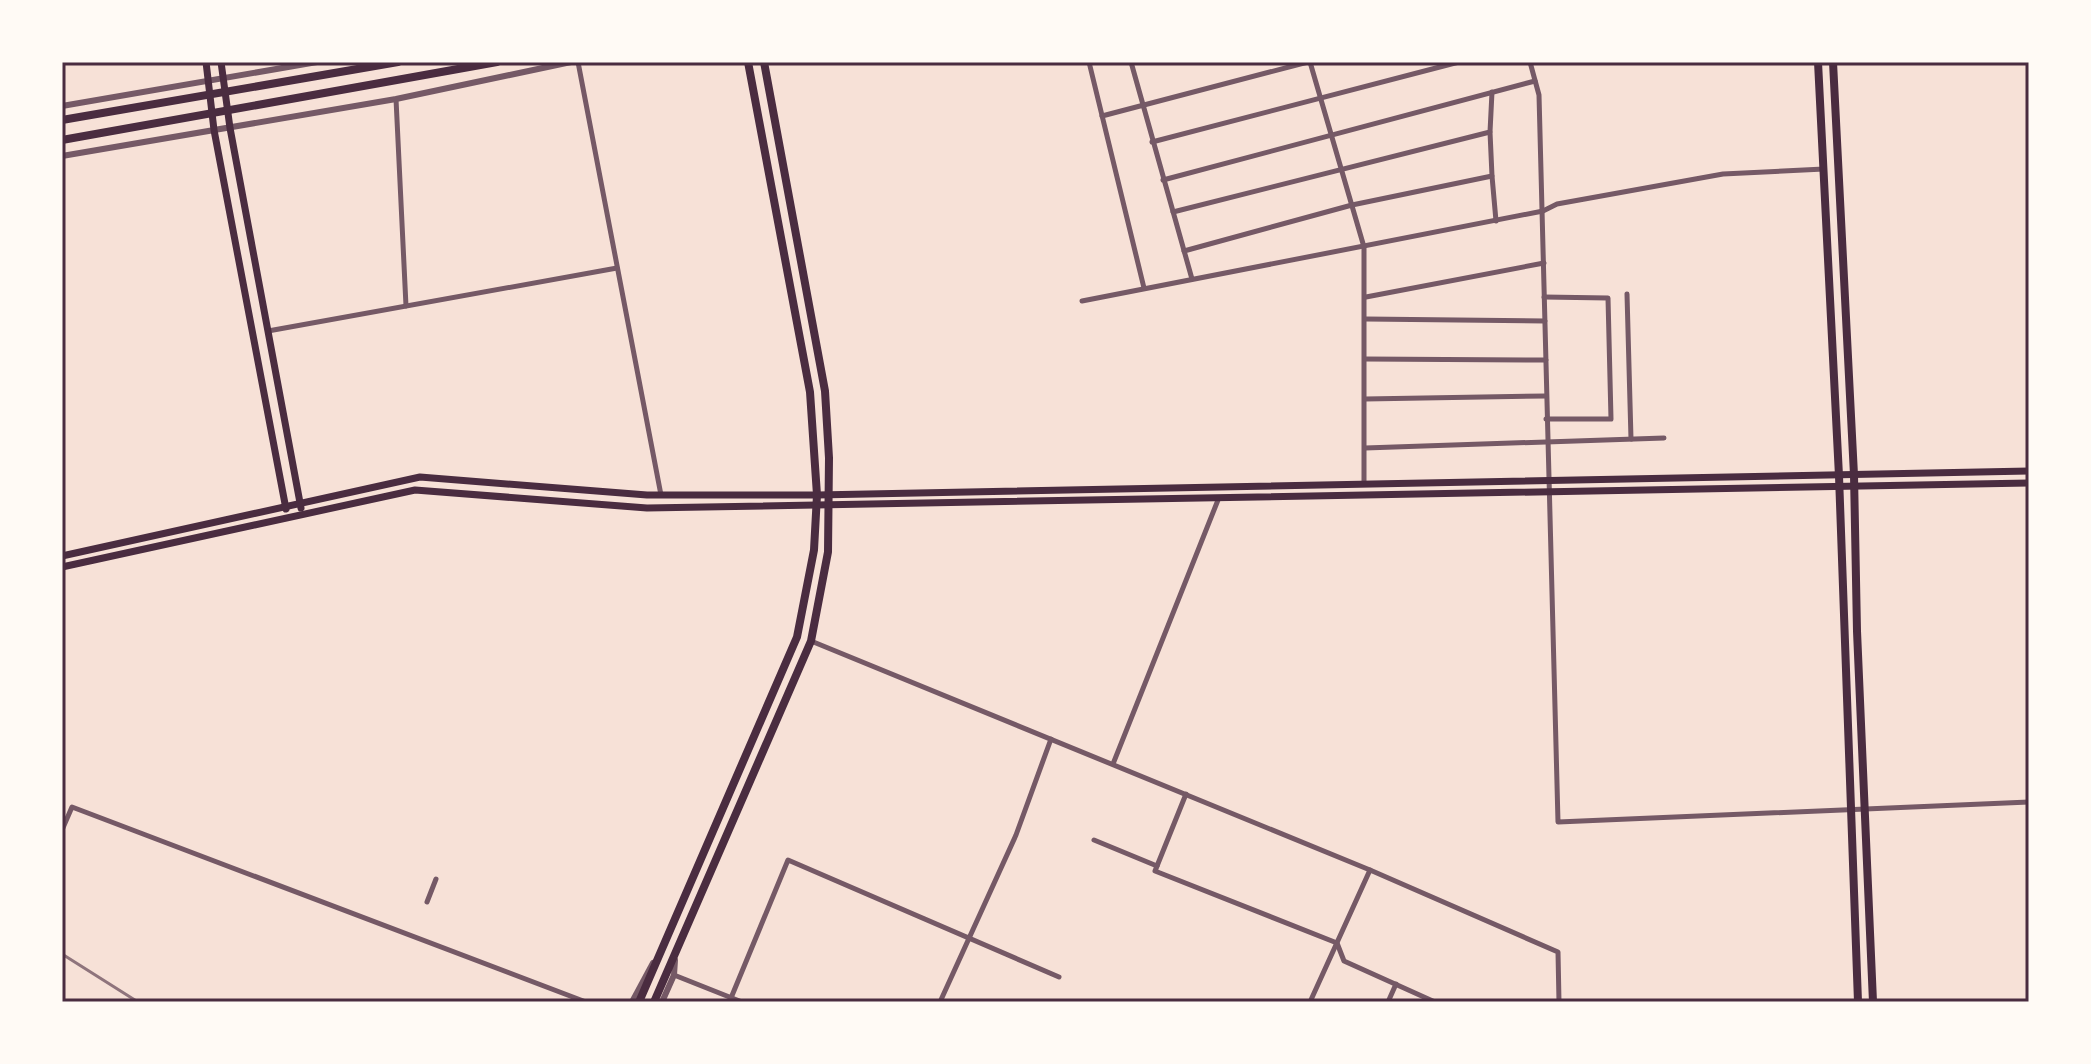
<svg xmlns="http://www.w3.org/2000/svg" width="2091" height="1064" viewBox="0 0 2091 1064" font-family="Manrope,sans-serif">
	<style>
		.lines { fill: none; stroke-linecap: round; stroke-linejoin: round }
		.minor { stroke: #755966; stroke-width: 5 }
		.tertiary { stroke: #755966; stroke-width: 6 }
		.secondary { stroke: #4a2c40; stroke-width: 7 }
		.primary { stroke: #4a2c40; stroke-width: 8 }
		.trunk { stroke: #4a2c40; stroke-width: 8 }
		.rail { stroke: #8f747c; stroke-width: 3 }
		.neatline { fill: none; stroke: #4a2c40; stroke-width: 3 }
	</style>
	<rect width="100%" height="100%" fill="#f7e1d7"/>
	<g class="lines">
		<g class="minor">
			<path d="M578,62L661,495"/>
			<path d="M1089,62L1144,288"/>
			<path d="M1131,62L1192,279"/>
			<path d="M1310,62L1364,247V483"/>
			<path d="M1530,62L1539,95L1558,822L2029,802"/>
			<path d="M396,99L406,306"/>
			<path d="M1102,116L1308,62"/>
			<path d="M1152,142L1459,62"/>
			<path d="M1492,176L1496,221"/>
			<path d="M1163,180L1535,81"/>
			<path d="M1173,212L1490,132L1492,92"/>
			<path d="M1184,251L1352,205L1492,176L1490,132"/>
			<path d="M1627,294L1631,439"/>
			<path d="M1366,297L1544,263"/>
			<path d="M1544,297L1608,298L1611,419H1546"/>
			<path d="M1082,301L1543,211L1557,204L1723,174L1824,169"/>
			<path d="M1366,319L1545,321"/>
			<path d="M268,331L617,268"/>
			<path d="M1365,359L1546,360"/>
			<path d="M1365,399L1546,396"/>
			<path d="M1365,448L1664,438"/>
			<path d="M811,641L1370,870L1558,952L1559,1002"/>
			<path d="M1113,764L1218,500"/>
			<path d="M1186,794L1155,871L1337,943L1344,961L1435,1002"/>
			<path d="M62,830L72,807L586,1002"/>
			<path d="M1094,840L1157,866"/>
			<path d="M427,902L436,879"/>
			<path d="M674,975L742,1002"/>
			<path d="M731,998L788,860L1059,977"/>
			<path d="M940,1002L1016,835L1051,739"/>
			<path d="M1310,1002L1370,870"/>
			<path d="M1388,1002L1396,984"/>
		</g>
		<g class="tertiary">
			<path d="M62,106L317,62"/>
			<path d="M62,156L396,99L571,62"/>
			<path d="M632,1002L653,963"/>
			<path d="M662,1002L674,975L675,960"/>
		</g>
		<g class="secondary">
			<path d="M206,62L214,130L286,509"/>
			<path d="M221,62L230,128L301,508"/>
			<path d="M62,556L420,477L647,495H817L2029,471"/>
			<path d="M62,567L415,490L647,508L2029,483"/>
		</g>
		<g class="primary">
			<path d="M1818,62L1839,476L1858,1002"/>
			<path d="M1833,62L1854,475L1857,631L1873,1002"/>
			<path d="M639,1002L797,637L814,550L817,495L810,392L748,62"/>
			<path d="M654,1002L811,641L828,552L829,458L825,391L764,62"/>
		</g>
		<g class="trunk">
			<path d="M62,120L398,62"/>
			<path d="M62,140L497,62"/>
		</g>
		<path class="rail" d="M62,954L138,1002"/>
	</g>
	<rect width="2091" height="1064" fill="none" stroke="#fffaf5" stroke-width="128"/>
	<rect x="64" y="64" width="1963" height="936" class="neatline"/>
</svg>
